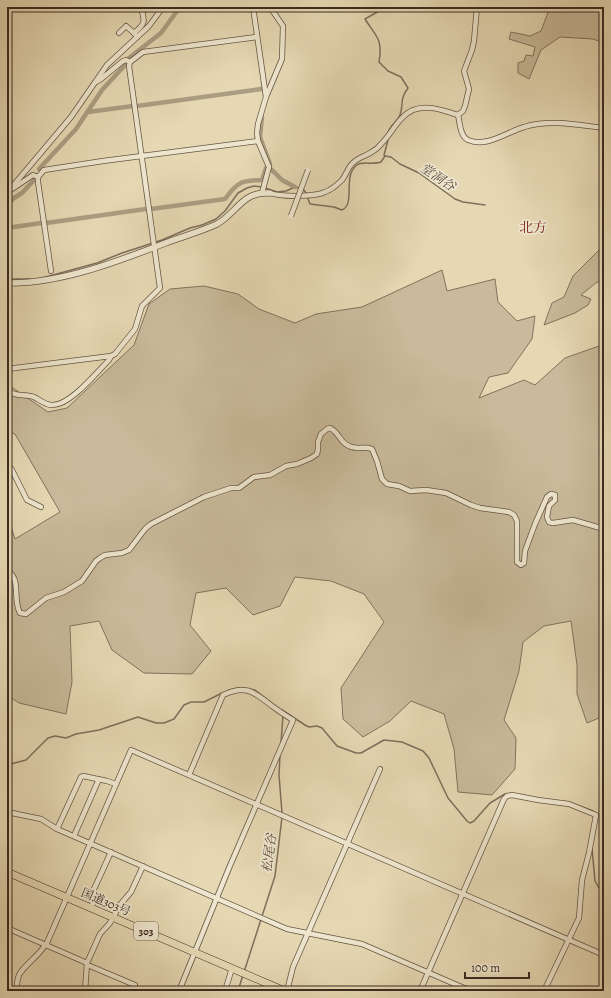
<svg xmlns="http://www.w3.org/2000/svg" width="611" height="998" viewBox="0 0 611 998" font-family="Alegreya,'Noto Serif JP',serif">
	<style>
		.green { fill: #c8ba9a; stroke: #82725e }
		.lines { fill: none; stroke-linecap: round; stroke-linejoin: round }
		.stream { stroke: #7e6f5c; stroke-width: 1.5 }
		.canal { stroke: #ab9d82; stroke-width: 4.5 }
		.minor-casing { stroke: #665646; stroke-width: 6 }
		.tertiary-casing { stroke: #665646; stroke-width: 7 }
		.trunk-casing { stroke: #3b2a22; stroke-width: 8 }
		.minor { stroke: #eee6ce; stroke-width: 4.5 }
		.tertiary { stroke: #eee6ce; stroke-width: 5.5 }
		.trunk { stroke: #e5d8b3; stroke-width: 7 }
		.minor-bridge-casing { stroke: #665646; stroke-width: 6; stroke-linecap: butt }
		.minor-bridge { stroke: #eee6ce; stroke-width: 4.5 }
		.labels { text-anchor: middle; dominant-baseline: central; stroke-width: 3.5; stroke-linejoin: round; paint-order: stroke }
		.shield { fill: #eee6ce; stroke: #716256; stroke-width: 1 }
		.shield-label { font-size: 11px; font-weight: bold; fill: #3b2a22 }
		.street-label { font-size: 12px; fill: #3b2a22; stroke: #eee6ce }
		.water-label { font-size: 13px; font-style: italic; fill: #5d4c3f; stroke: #eee6ce }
		.quarter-label { font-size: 14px; fill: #7a1f14; stroke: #eee6ce }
	</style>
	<rect width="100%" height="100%" fill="#e5d8b3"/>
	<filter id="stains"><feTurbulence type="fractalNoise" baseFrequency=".005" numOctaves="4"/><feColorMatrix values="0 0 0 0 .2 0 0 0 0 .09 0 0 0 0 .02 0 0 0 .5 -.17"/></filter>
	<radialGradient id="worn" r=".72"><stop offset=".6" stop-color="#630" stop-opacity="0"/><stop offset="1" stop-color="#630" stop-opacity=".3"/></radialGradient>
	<g class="green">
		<path d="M550,7H604V43L593,39L560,37L541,50L529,79L518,73V63L524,61L526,55L533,56L535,47L509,39L511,32L530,36L541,31Z"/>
		<path d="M604,245V283L597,282L581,295L591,299L588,305L575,313L544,325L552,303L564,297L573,276Z"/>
		<path d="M442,270L447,291L495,279L498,302L517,321L535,316L532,339L508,373L489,377L479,398L524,380L535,385L565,358L599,346L604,347V716L587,723L577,694V665L571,621L544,626L523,642L519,671L504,720L516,738L515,769L492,795L458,792L454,749L444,714L411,701L390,721L363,737L343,719L341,688L384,622L364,594L331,581L295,577L280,606L253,615L226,588L196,593L190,625L211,651L192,674L144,673L112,650L99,621L70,626L72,682L66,714L19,703L7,695V514L15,539L60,512L15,434L7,431V384L48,412L67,408L134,345L149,304L170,289L204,286L238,294L259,309L295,323L316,314L362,307Z"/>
	</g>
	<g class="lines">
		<g class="stream">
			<path d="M386,7L365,19C376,37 383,38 379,62L388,71L401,77L408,88C399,100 404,104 400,115C397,123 389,125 388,134"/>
			<path d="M385,156L391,157L400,164L419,173L455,199L463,202L485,205"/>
			<path d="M303,189L306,193L310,204L334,207L342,210C356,204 342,176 357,165C361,161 374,165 381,162L385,156L384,155L388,140"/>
			<path d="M42,278L97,263L122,253L162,240L190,228L202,225L216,219L225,211L238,193L247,188L254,186L262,187L277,192L286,191L295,187L299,188"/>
			<path d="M7,279H30"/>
			<path d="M243,688L255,690L269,701"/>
			<path d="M229,690L239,688"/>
			<path d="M282,710L305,725L309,727L317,726L322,728L337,746L356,753H361L384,740L402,742L423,751L429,758L448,798L467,821L470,823L474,821L490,803L505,794"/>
			<path d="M281,743L283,715"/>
			<path d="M280,755L279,775L282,813"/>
			<path d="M7,765L26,760L48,738L55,736L66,738L76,734L99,730L138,717L156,723H164L174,719L184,705L191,702H204L222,693"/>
			<path d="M574,804L593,811"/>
			<path d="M592,848L595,881L604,897"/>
			<path d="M244,972L275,876L282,817"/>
			<path d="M238,991L243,975"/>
		</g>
		<g class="canal">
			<path d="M129,58L161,33L180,7"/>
			<path d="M137,106L261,89"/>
			<path d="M88,112L133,106"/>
			<path d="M262,117L260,137L270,164"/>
			<path d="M39,169L76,129L102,90L126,64"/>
			<path d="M271,169L282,180L295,187"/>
			<path d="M7,205L14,198L22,193L34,180"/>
			<path d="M151,209L225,199C238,181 241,181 262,180L266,168"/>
			<path d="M46,223L146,209"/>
			<path d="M7,228L41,223"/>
		</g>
		<defs>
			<g id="minor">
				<path d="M253,7L266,97L258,124L257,133L258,141L269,167L262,193"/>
				<path d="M119,33L126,26L134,33"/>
				<path d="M137,37L134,33C146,23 145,22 141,7"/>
				<path d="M96,82L101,79L123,61L126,60L130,62"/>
				<path d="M266,97L282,59L283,26L270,7"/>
				<path d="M458,115C460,123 460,136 468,140C487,148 507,132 524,127C549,119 578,125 604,128"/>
				<path d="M458,115L463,111L465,106L469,89L464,71L472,50L474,41L477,7"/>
				<path d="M12,189L33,175L38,177"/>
				<path d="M7,193L71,117L107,65L149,26L163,7"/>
				<path d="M270,193C281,197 315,197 325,192C331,190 338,184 342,180C347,174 348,166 354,162C358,158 365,156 370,153C374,151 379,147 382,143C392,133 399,116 413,110C428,104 444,111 458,115"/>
				<path d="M51,271L38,182V177L44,170L103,161L258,141"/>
				<path d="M7,369L111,356"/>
				<path d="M7,390C14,397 25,394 34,397C40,400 44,404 51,405C69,407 97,372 109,360L111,356L115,354L135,329L142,306L160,288L129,66L130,62L143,52L257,37"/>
				<path d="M7,464L12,470L27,500L41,507"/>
				<path d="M7,570C22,580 12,598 20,613L26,614L46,598L64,592L82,581L96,561L100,558L105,555L122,553L129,550L145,529L151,524L204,497L231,488H239L254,477L270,475L286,466L297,464L311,458L317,454L318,449V442L321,434L327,429L330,428C339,432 340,443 349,446C357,450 365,446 372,449L377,461L382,479L387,484L399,486L410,491L426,490L446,493L471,505L480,508L509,512L514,515L517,521V562L521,565L524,563L525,551L535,524L547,497L551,494L555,495V500L549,506L547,517L549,522L553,523L573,520L604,529"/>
				<path d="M116,784L107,781L83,776L81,777L57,829L287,929L362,944L471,991"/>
				<path d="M7,812L41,819L57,829"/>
				<path d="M74,836L99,779"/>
				<path d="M92,908L94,889L111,852"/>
				<path d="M114,917L118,907L131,892L143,866"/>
				<path d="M7,928L87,963"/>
				<path d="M46,945L131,750L604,955"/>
				<path d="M87,966H90L135,985L133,991"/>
				<path d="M16,991C17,986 17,980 19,975C25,964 39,956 45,945"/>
				<path d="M85,991L87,963L100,934L110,923L113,917"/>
				<path d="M179,991L229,868L293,720C286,716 279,711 272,706C254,692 246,684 223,695L189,775"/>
				<path d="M225,991L232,968"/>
				<path d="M287,991L293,967L300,951L380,769"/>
				<path d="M420,991L504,799L507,796L512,795L538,800L569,804L596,815L589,853L582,880L579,918L544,991"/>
			</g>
			<path id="tertiary" d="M7,283C60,284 119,261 168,242C184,236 202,231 217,224C237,213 242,191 270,193"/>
			<path id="trunk" d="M7,872L285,991"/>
		</defs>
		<use href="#minor" class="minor-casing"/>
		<use href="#tertiary" class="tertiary-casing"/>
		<use href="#trunk" class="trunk-casing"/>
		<use href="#minor" class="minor"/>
		<use href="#tertiary" class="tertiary"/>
		<use href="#trunk" class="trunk"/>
		<defs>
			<path id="minor-bridge" d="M291,216L308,170"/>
		</defs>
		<use href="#minor-bridge" class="minor-bridge-casing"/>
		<use href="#minor-bridge" class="minor-bridge"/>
	</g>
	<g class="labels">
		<rect class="shield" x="134" y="922" width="24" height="18" rx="3"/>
		<g class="shield-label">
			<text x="146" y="931">303</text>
		</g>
		<g class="street-label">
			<text transform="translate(106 902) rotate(23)">国道303号</text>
		</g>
		<g class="water-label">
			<text transform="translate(438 177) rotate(34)">堂洞谷</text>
			<text transform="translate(269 853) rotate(-82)">松尾谷</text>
		</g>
		<g class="quarter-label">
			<text x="533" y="227">北方</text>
		</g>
	</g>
	<rect width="611" height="998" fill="none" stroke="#e5d8b3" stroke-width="24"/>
	<rect x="8" y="8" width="595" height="982" fill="none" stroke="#3b2a22" stroke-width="2"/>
	<rect x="12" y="12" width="587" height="974" fill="none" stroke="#3b2a22"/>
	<path d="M465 972v6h64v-6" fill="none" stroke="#3b2a22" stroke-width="2"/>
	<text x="471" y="972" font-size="12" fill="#3b2a22" stroke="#eee6ce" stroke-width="3" paint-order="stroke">100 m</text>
	<rect width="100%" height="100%" filter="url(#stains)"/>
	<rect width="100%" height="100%" fill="url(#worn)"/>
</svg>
